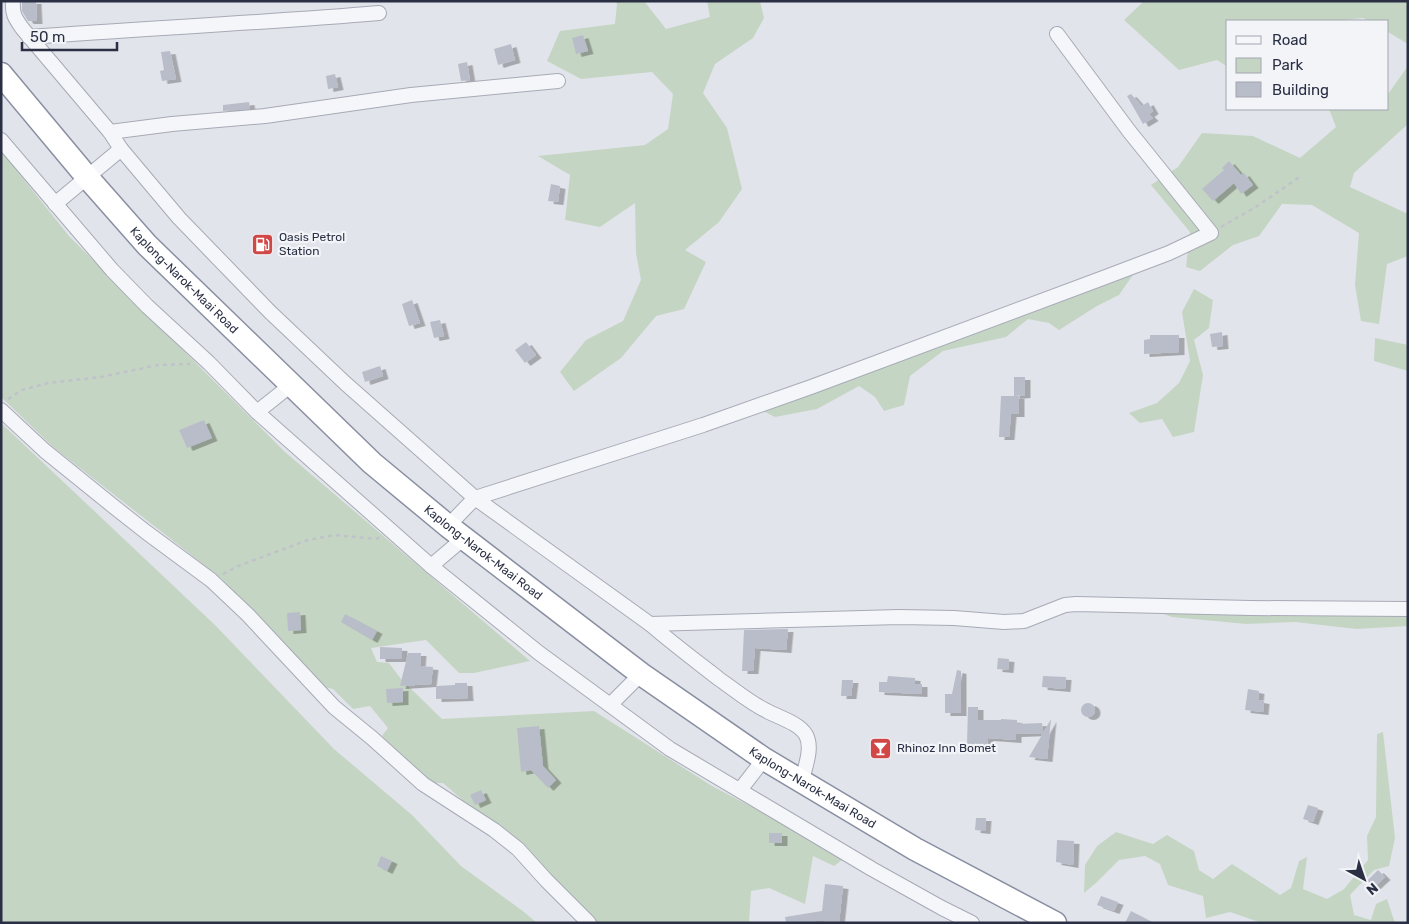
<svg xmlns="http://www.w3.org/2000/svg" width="1409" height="924" viewBox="0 0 1409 924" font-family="Rubik,sans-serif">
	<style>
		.green { fill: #c5d5c3 }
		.building { fill: #b9bdc9; filter: url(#shadow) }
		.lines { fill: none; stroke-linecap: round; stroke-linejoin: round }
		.minor-casing { stroke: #a7aab6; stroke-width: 16 }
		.trunk-casing { stroke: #898fa2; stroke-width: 25 }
		.path { stroke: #c0c2ca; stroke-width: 2.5; stroke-dasharray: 4 4; stroke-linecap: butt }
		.minor { stroke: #f5f6f9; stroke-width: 14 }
		.trunk { stroke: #fff; stroke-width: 22 }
		.labels { text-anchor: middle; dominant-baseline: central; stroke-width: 4.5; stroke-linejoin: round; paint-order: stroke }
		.poi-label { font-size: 12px; fill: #2a2f44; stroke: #f2f4f8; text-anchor: start }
		.street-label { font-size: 12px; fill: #2a2f44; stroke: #f2f4f8 }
	</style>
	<defs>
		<filter id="shadow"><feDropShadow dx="5.5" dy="3" stdDeviation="0" flood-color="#0004"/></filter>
	</defs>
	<rect width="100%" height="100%" fill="#e2e4eb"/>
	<g class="green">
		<path d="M615,1H644L666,29L710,17L707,1H760L764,18L753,38L715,64L703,93L727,128L742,189L719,222L685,250L706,262L684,309L656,316L621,358L574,391L560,372L586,340L623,321L641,280L636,253L635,203L600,227L565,220L570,175L538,156L645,145L668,129L673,94L652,72L581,79L547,61L560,31L615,24L617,4Z"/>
		<path d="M1144,1H1408V44L1388,32V21H1369L1363,18L1337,21H1228V67L1217,60L1179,70L1124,20Z"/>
		<path d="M1408,66V124L1354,173L1350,187L1408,214V256L1387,264L1379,324L1361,321L1355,285L1359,233L1312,205L1282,204L1259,236L1233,245L1200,271L1186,267L1190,232L1151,185L1178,167L1202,133L1253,136L1300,158L1336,127L1329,109H1388V94Z"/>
		<path d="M1,151L69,236L285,452L530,661L474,673H459L426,640L371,648L377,662L389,663L401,679L442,719L594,711L712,786L838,852L842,860L834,866L813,856L805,904L769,888L751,891L749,923H597L523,846L474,810L443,783H430L382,736L388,728L370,706L353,709L333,689L324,687L222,579L53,447L1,397Z"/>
		<path d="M1137,269L1119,295L1097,306L1059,330L1049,323L1028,319L1006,337L943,351L910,376L904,405L884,411L875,397L859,386L817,409L775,417L761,410Z"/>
		<path d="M1194,289L1213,300L1209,328L1194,340L1203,375L1194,432L1173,437L1162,419L1140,423L1129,413L1157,403L1179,383L1190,361L1182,312Z"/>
		<path d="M1375,338L1408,345V371L1374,361Z"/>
		<path d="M1,423L215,625L334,749L412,815L461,866L524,912L537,923H1Z"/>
		<path d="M1147,608L1408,612V626L1357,629L1295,622L1246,624L1172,617Z"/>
		<path d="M1383,732L1395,838L1389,866L1374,870L1350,895L1354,915L1371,920L1376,904L1387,899L1395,923H1262L1230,912L1206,918L1203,896L1168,885L1160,864L1145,856L1119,860L1097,882L1084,893L1085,865L1097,846L1116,832L1153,844L1167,835L1194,851L1199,870L1213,879L1232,864L1280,895L1291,888L1299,861L1307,857L1303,889L1327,899L1344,889L1368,860L1367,836L1376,817L1377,734Z"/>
	</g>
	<g class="building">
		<path d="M22,1H36L37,21H28L22,11Z"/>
		<path d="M583,35L588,51L576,54L572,38Z"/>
		<path d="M511,44L515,60L498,65L494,49Z"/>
		<path d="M170,51L176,79L162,81L160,71L164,70L161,52Z"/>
		<path d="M467,62L470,80L461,81L458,64Z"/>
		<path d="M335,74L338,87L328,89L326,76Z"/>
		<path d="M1131,94L1142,106L1148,102L1153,111L1149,114L1153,118L1143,124L1127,96Z"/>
		<path d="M249,102L250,109L223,111V105Z"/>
		<path d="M1229,161L1241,175L1244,173L1253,185L1241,194L1234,183L1213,201L1202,189L1224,170L1222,168Z"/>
		<path d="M551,184L560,186L558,202L548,201Z"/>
		<path d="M412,300L420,323L409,326L402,304Z"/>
		<path d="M440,320L444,336L434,338L430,322Z"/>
		<path d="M1222,332L1223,346L1212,347L1210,334Z"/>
		<path d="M1150,335H1179V352L1144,354V340L1150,339Z"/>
		<path d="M526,342L536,355L525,363L515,350Z"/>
		<path d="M380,366L383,376L365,382L362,372Z"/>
		<path d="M1014,377H1025V395L1014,396Z"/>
		<path d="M1001,396H1019V414H1011L1009,437H999Z"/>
		<path d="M204,420L212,438L187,448L179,430Z"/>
		<path d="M300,612L301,630L288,631L287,613Z"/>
		<path d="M345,614L377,631L372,640L341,622Z"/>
		<path d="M788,629L786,650L755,648L753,671H742L744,630Z"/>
		<path d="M380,647L402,648V659H380Z"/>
		<path d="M408,653H421L420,666L433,667L431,684L400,686Z"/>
		<path d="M998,658L1009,659L1008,670L997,669Z"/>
		<path d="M957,670L961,671V713H945V694H952Z"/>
		<path d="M888,676L915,678V684H922V694L879,692V682H887Z"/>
		<path d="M1043,676L1066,677L1065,689L1042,687Z"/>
		<path d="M842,680H853L851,696H841Z"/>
		<path d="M455,683H467L468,698L436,699V686L455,685Z"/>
		<path d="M403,688V702L387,703L386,689Z"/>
		<path d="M1248,689L1259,691L1258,700L1264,701L1263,712L1245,710Z"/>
		<circle cx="1088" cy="710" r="7"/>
		<path d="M968,707H978V720H1001V719L1017,720V724L1042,723L1043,733L1051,719L1047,759L1029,757L1043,733L1016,734V740L988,738V745L967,744Z"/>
		<path d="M539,726L543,766L556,780L548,788L531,770L521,772L517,728Z"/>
		<path d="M481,790L486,800L475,805L470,795Z"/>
		<path d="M1308,805L1318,808L1313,822L1303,819Z"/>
		<path d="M976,818H986L985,831L975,830Z"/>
		<rect x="769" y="833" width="13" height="10"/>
		<path d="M1057,840L1074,841L1073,865L1056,862Z"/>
		<path d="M381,856L392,861L387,871L377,866Z"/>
		<path d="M1378,870L1385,877L1372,889L1366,882Z"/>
		<path d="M825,884L843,886L839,923L816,920V923H786L785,917L822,911Z"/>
		<path d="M1101,896L1118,902L1114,911L1097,905Z"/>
		<path d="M1131,911L1154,923H1125Z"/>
	</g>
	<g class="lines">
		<defs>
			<g id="minor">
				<path d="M13,1C12,14 15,18 22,28L110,132L121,149L179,218L270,312L345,383L475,498L650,624C672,643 696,661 719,679C735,690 750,703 767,711C780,718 799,723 806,735C813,748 805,767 802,780"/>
				<path d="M29,37C146,28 263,23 379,13"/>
				<path d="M110,132L172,124L265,116L411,95L558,81"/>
				<path d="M1,140L112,270L147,306L209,363L257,412L431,566L539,653L670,749L872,869L942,908L972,923"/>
				<path d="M55,204L121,149"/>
				<path d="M1,410L45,451L113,506L146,532L211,580L248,615L334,707L372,738L423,784L494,830L518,849L546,880L589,923"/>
				<path d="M257,412L291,385"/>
				<path d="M448,526L475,498L703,425L811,387L1103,278L1169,253L1211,233L1129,131L1057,34"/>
				<path d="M431,566L464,538"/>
				<path d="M650,624L899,617L954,618L1004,622L1024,621L1065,605L1076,604L1251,608L1408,609"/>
				<path d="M610,705L641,674"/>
				<path d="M740,790L764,759"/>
			</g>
			<g id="trunk">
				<path id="s1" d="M1,74L87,177L147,245L372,463L448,526L641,674L764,759L915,849L1055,923"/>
			</g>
		</defs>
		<use href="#minor" class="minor-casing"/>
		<use href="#trunk" class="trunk-casing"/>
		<g class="path">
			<path d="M1221,227L1254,208L1301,176"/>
			<path d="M8,399L22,390L48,383L101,377L158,365L190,364"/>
			<path d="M223,574L238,566L308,540L334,535L376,539L380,537"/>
		</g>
		<use href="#minor" class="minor"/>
		<use href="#trunk" class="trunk"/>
	</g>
	<defs>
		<symbol id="fuel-square" viewBox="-11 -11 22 22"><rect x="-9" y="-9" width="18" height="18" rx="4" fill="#d14746" stroke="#f2f4f8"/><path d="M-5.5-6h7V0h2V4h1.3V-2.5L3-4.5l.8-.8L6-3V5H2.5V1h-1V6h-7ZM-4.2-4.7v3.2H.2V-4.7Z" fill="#fff"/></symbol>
		<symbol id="bar-square" viewBox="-11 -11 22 22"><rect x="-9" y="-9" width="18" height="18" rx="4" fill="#d14746" stroke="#f2f4f8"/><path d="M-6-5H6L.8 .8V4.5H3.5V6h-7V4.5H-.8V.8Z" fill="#fff"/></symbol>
	</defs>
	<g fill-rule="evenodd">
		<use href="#fuel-square" x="250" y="232" width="25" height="25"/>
		<use href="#bar-square" x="868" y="736" width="25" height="25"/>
	</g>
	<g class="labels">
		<g class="poi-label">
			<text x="279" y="237">Oasis Petrol<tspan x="279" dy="14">Station</tspan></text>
			<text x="897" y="748">Rhinoz Inn Bomet</text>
		</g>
		<g class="street-label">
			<text stroke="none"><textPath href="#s1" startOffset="276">Kaplong-Narok-Maai Road</textPath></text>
			<text stroke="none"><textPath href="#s1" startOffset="681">Kaplong-Narok-Maai Road</textPath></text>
			<text stroke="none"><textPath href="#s1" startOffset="1086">Kaplong-Narok-Maai Road</textPath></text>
		</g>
	</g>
	<rect width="1409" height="924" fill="none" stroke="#2a2f44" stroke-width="5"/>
	<rect x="1226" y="20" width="162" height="90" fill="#f2f4f8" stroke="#a2a5b0"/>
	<rect x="1236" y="36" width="25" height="8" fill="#f5f6f9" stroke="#a2a5b0"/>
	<text x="1272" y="45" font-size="15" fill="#2a2f44">Road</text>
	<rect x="1236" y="58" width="25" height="15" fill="#c5d5c3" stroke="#a2a5b0"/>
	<text x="1272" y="70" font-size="15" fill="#2a2f44">Park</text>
	<rect x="1236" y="82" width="25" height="15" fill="#b9bdc9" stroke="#a2a5b0"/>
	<text x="1272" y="95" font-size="15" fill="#2a2f44">Building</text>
	<g transform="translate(1364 879) rotate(140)" stroke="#f2f4f8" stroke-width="4" paint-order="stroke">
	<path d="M0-4L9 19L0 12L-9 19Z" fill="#2a2f44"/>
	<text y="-8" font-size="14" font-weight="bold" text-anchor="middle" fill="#2a2f44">N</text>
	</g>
	<path d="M22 42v8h95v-8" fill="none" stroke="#2a2f44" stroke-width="2.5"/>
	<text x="30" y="42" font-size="15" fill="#2a2f44" stroke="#f2f4f8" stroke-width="4" paint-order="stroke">50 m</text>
</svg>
